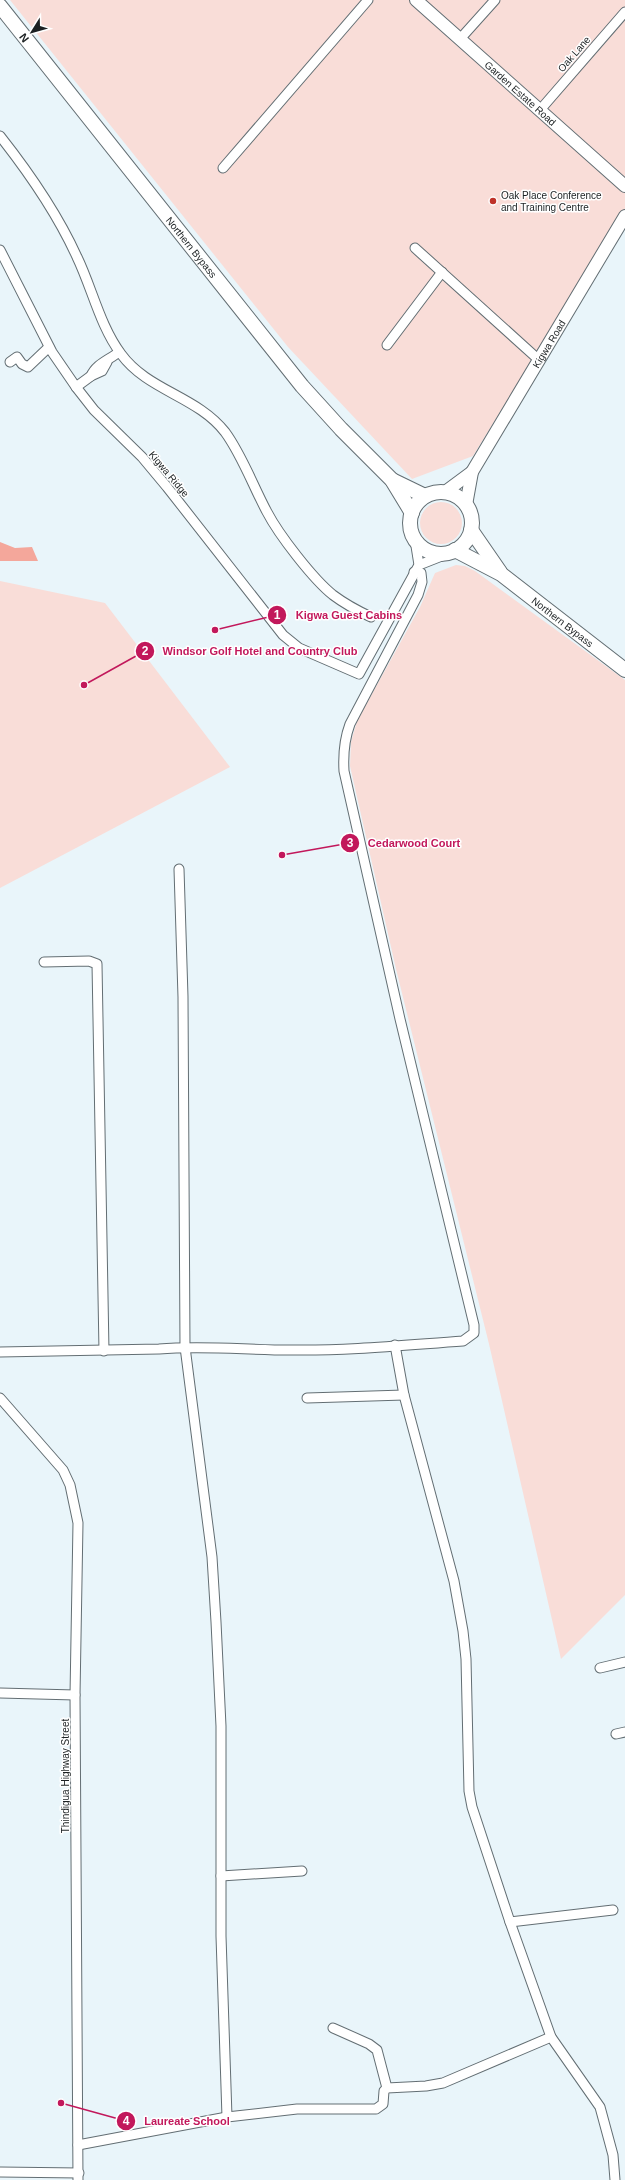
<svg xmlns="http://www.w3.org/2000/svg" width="625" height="2180" viewBox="0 0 625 2180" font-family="Arial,sans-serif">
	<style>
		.green { fill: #f9ddd8 }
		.water { fill: #f4a79b }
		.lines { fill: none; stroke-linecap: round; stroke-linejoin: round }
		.street-casing { stroke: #636e73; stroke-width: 11 }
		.secondary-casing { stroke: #636e73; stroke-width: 14 }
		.primary-casing { stroke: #636e73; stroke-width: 16 }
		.street { stroke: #fff; stroke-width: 9 }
		.secondary { stroke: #fff; stroke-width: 12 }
		.primary { stroke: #fff; stroke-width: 14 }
		.poi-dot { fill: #bf3128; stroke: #fff; stroke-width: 1.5 }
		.labels { text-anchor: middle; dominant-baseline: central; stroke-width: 3; stroke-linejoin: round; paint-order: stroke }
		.street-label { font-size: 10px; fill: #1b2022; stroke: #fff }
		.poi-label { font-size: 10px; fill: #1b2022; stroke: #fff; text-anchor: start }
		.leader { fill: none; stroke: #c2185b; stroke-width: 1.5 }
		.callout-dot { fill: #c2185b; stroke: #fff; stroke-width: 1.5 }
		.mark-label { font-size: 12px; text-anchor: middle; font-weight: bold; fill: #fff }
		.callout-label { font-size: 11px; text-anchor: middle; font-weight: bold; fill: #c2185b; stroke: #fff; stroke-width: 3; stroke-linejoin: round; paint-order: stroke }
	</style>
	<rect width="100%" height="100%" fill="#e9f5fa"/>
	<g class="green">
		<path d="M10,0H625V210L473,456L412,479L288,347Z"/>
		<circle cx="441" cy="523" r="21"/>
		<path d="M456,565L465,566L475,571L625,680V1595L561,1659L489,1344L396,969L350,766L351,742L357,721L420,607L435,573Z"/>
		<path d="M0,581L105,603L230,767L0,888Z"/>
	</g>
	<path class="water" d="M0,542L15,548L32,547L38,561H0Z"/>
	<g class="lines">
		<defs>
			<g id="street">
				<path d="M460,39L495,0"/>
				<path d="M540,110L625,12"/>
				<path d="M0,136C30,174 57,213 77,257C92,288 100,326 121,354C148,391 197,396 225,432C242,455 253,486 267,512C279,535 313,579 333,595C345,604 358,611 371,617"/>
				<path d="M223,168L368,0"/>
				<path d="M415,248L539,360"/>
				<path d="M0,250L52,352L76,387L94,410L142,457L167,487L283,635L299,648L359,674L419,565L415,540"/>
				<path d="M387,345L442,272"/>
				<path d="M10,362L17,357L22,364L28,367L49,347"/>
				<path d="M91,376C96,364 109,360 119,352"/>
				<path d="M76,387L91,376L102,371L107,362"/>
				<path d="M419,565L452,552"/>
				<path d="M179,869L183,997L185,1347L212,1557L216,1622L221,1726V1936L227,2117L297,2109H376L383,2104L384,2091L387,2088L426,2086L443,2083L551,2037"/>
				<path d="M44,962L89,961L97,964L104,1351"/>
				<path d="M395,1345L404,1395L454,1581L463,1631L466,1659L469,1791L472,1807L510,1922L551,2037L600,2107L613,2155L615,2180"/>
				<path d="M0,1352L159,1349C203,1345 246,1350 290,1350C348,1351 406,1345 463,1341L474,1333V1325L400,1019L344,771C343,754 344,740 350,724L418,595L422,582L421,573L414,572"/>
				<path d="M0,1398L63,1470L70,1485L78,1523L75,1695L78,2180"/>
				<path d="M307,1398L404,1395"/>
				<path d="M600,1668L625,1662"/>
				<path d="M0,1693L75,1695"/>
				<path d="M616,1734L625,1732"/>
				<path d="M221,1876L302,1871"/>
				<path d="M510,1922L613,1910"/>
				<path d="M333,2028L369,2044L377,2050L387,2088"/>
				<path d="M78,2145L227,2117"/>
				<path d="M0,2172L79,2173"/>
			</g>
			<g id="secondary">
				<path id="s1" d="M416,0L625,186"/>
				<path d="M445,492L472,472"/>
				<path id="s2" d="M466,505L472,472L625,216"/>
			</g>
			<g id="primary">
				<path id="s3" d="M0,6L302,386L341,429L392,480L412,513"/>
				<path d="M392,480L425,496"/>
				<circle cx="441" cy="523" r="31"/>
				<path d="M471,530L500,572"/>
				<path id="s4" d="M455,550L501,574L625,670"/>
			</g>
		</defs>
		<use href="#street" class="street-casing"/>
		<use href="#secondary" class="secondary-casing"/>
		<use href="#primary" class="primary-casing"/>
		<use href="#street" class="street"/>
		<use href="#secondary" class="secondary"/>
		<use href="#primary" class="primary"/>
	</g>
	<circle class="poi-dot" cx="493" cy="201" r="4"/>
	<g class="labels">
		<g class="street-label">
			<text transform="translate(574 54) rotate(-49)">Oak Lane</text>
			<text stroke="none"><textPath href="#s1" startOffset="140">Garden Estate Road</textPath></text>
			<text stroke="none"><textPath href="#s3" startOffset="308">Northern Bypass</textPath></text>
			<text stroke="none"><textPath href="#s2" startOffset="183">Kigwa Road</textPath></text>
			<text transform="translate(169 474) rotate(50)">Kigwa Ridge</text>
			<text stroke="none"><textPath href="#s4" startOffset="130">Northern Bypass</textPath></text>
			<text transform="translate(65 1776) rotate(-90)">Thindigua Highway Street</text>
		</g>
		<g class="poi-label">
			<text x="501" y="195">Oak Place Conference<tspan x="501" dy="12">and Training Centre</tspan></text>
		</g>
	</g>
	<path class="leader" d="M215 630L277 615M84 685L145 651M282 855L350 843M61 2103L126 2121"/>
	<g class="callout-dot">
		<circle cx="215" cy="630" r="4"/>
		<circle cx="84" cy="685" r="4"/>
		<circle cx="282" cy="855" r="4"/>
		<circle cx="61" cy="2103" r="4"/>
		<circle cx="277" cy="615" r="10"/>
		<circle cx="145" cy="651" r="10"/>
		<circle cx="350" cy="843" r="10"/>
		<circle cx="126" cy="2121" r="10"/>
	</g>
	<g class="mark-label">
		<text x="277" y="619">1</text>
		<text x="145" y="655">2</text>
		<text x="350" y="847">3</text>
		<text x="126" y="2125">4</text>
	</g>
	<g class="callout-label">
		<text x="349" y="619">Kigwa Guest Cabins</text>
		<text x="260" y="655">Windsor Golf Hotel and Country Club</text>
		<text x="414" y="847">Cedarwood Court</text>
		<text x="187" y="2125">Laureate School</text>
	</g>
	<g transform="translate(32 32) rotate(233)" stroke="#ffffff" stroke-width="3" paint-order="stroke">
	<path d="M0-3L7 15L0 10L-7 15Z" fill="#1b2022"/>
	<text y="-6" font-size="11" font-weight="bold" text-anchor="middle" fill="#1b2022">N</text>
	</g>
</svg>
